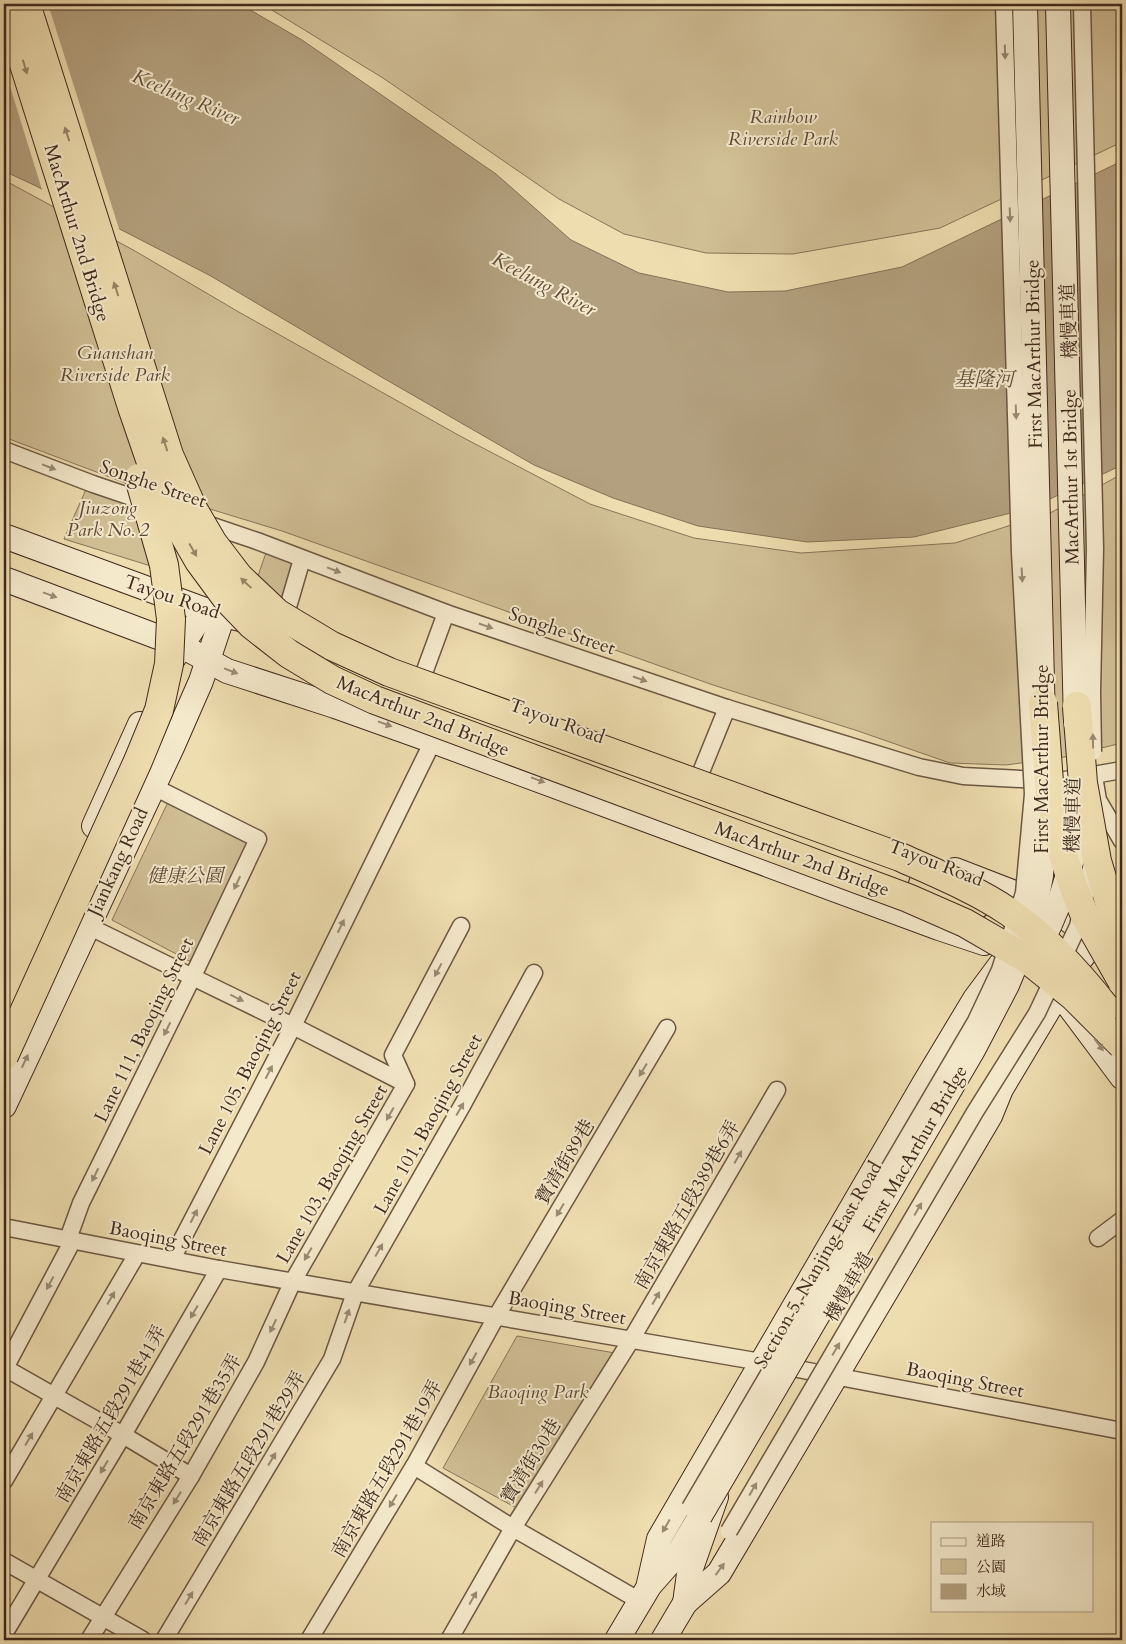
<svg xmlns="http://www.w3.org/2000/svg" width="1126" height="1644" viewBox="0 0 1126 1644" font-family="Cardo,'Noto Serif TC',serif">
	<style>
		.green { fill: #d1bf96; stroke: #89745a }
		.water { fill: #b3a07e; stroke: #857158 }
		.pier { fill: #eeddaf }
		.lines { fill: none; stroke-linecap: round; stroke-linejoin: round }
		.street-casing { stroke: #6c5742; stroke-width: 19 }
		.secondary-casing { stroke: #412a1e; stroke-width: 26 }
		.highway-casing { stroke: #412a1e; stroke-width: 30 }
		.street { stroke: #f4e9cb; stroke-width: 16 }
		.secondary { stroke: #f4e9cb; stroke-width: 24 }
		.highway { stroke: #eeddaf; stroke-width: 28 }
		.street-bridge-casing { stroke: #6c5742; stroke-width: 19; stroke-linecap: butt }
		.secondary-bridge-casing { stroke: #412a1e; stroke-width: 26; stroke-linecap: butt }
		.highway-bridge-casing { stroke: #412a1e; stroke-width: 30; stroke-linecap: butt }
		.street-bridge { stroke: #f4e9cb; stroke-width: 16 }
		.secondary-bridge { stroke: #f4e9cb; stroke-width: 24 }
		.highway-bridge { stroke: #eeddaf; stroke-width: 28 }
		.oneway { fill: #9a8a74 }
		.oneway2 { fill: #988466 }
		.labels { text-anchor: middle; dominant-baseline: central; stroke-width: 4; stroke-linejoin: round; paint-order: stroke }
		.park-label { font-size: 19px; font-style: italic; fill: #5e4836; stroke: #f4e9cb }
		.street-label { font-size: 19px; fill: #412a1e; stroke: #f4e9cb }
		.water-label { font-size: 20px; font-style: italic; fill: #634d3b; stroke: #f4e9cb }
	</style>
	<rect width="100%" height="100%" fill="#eeddaf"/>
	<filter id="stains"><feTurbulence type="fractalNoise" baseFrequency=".004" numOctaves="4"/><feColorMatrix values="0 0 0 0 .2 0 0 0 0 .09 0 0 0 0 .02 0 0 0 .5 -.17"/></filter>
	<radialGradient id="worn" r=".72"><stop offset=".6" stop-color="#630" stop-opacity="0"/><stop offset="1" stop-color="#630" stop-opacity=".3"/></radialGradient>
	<g class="green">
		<path d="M262,4H1122V142L940,228L793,254L706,253L624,234L559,199L383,78Z"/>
		<path d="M4,180L135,251L237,311L460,436L590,504L694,538L801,553L955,543L1052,512L1122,474V743L1064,757L1006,765L950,763L858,731L713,685L282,531L128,484L4,437Z"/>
		<path d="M91,478L138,496L154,567L64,539Z"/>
		<path d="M267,550L296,560L283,597L254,587Z"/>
		<path d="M168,802L255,841L195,964L112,920Z"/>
		<path d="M517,1336L615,1353L522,1511L443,1468Z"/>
	</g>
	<path class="water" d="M4,4H240L302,40L496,174L571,240L639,273L728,292L785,291L902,267L1122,161V465L1031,508L914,537L807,542L698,526L613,498L534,465L378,375L209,275L36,186L4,171Z"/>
	<path class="pier" d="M4,4H48L120,232L43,193L4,67Z"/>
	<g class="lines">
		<defs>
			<g id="street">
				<path d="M4,450L93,484L152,504"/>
				<path d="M201,522L257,541L446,613L727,708L919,767L963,776L1059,781L1122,770"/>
				<path d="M283,624L302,559"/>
				<path d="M424,673L446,613"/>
				<path d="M701,772L727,708"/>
				<path d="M1095,782L1098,800L1122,841"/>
				<path d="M88,926L293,1026L406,1084"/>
				<path d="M4,1227L219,1269L761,1362L1122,1431"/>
				<path d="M1098,1238L1122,1220"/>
				<path d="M68,1239L81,1203L193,976L258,839L154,787"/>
				<path d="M172,1259L293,1026L433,741"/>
				<path d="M5,1368L123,1435L191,1476"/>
				<path d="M4,1370L73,1240"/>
				<path d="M414,1466L513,1528L640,1601"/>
				<path d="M4,1481L137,1254"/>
				<path d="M4,1561L143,1640"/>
				<path d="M4,1634L123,1435L219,1269"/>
				<path d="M89,1640L191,1476L256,1362L293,1281L406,1084L393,1055L461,926"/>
				<path d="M164,1640L332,1359L355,1293L463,1104L534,973"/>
				<path d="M309,1640L414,1466L496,1317L667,1028"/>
				<path d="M449,1640L513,1528L631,1340L777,1090"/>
			</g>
			<g id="secondary">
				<path d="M4,536L205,610L255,623"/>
				<path d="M4,579L182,646L227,671L335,706L433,741L939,928L984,943"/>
				<path d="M173,659L205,610"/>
				<path d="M94,826L140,724"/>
				<path d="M955,870L1051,907L1097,941"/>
				<path d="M1066,1002L1122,1077"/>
				<path d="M4,1106L173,745L201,681L223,615"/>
				<path d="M650,1585L679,1552L697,1522"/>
				<path d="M685,1603L689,1574L716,1497"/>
				<path d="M617,1640L648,1588L659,1539L925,1082L975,999L1001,964"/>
				<path d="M663,1640L685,1603L719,1573L967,1155L990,1116L1001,1089L1074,967L1096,940L1110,933"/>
			</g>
			<path id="highway" d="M923,884L977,904"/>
		</defs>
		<use href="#street" class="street-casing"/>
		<use href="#secondary" class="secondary-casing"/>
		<use href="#highway" class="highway-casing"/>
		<use href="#street" class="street"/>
		<use href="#secondary" class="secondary"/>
		<use href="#highway" class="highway"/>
		<defs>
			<g id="street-bridge">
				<path d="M1082,4L1095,549L1092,692L1093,752"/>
				<path d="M690,1508L976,1021L1000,970L1024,893L1033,794L1020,552L1004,4"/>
				<path d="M729,1531L975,1112L1037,1013L1078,926L1093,859"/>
			</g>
			<g id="secondary-bridge">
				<path d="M1025,4L1043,722"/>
				<path d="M1058,4L1076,723"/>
				<path d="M1035,954C1055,918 1071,875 1076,834C1078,820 1077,806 1078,792"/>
				<path d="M700,1516L973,1050L1007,985L1031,927L1041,876L1045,803"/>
			</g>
			<g id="highway-bridge">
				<path d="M5,4L132,407L164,500L199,561L227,599L252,625L289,654L332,680L375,700L908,898L965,923L1027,959L1073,996L1122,1045"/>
				<path d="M26,4L169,455L193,509L213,543L239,577L277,613L332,646L389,672L900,857C936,873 977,890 1009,912C1047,938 1078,972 1106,1008"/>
				<path d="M1043,703L1050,795L1062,852L1075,891L1085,916L1122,981"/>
				<path d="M1077,706L1083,783L1097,861L1122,945"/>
				<path d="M4,1056L138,761L159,710L169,664L171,619L164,565L139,478"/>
			</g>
		</defs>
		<use href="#street-bridge" class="street-bridge-casing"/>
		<use href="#secondary-bridge" class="secondary-bridge-casing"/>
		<use href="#highway-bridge" class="highway-bridge-casing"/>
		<use href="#street-bridge" class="street-bridge"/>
		<use href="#secondary-bridge" class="secondary-bridge"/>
		<use href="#highway-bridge" class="highway-bridge"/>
	</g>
	<defs><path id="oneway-solid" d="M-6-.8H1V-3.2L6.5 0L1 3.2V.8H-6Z" transform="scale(1.25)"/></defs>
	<g class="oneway">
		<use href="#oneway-solid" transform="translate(1005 52) rotate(89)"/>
		<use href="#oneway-solid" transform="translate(1010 215) rotate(88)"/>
		<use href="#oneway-solid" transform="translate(1016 412) rotate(88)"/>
		<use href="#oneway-solid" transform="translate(49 467) rotate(21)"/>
		<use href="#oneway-solid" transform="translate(334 570) rotate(21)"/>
		<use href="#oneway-solid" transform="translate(1022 575) rotate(87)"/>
		<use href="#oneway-solid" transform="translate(50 595) rotate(20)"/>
		<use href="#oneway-solid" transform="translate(486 626) rotate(19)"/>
		<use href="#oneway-solid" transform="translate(231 671) rotate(21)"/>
		<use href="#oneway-solid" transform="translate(640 679) rotate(19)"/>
		<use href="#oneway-solid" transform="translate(385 724) rotate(20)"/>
		<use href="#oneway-solid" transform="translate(1093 741) rotate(-91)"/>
		<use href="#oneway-solid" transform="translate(538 780) rotate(20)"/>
		<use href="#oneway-solid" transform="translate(237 883) rotate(115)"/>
		<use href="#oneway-solid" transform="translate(341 926) rotate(-64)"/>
		<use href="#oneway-solid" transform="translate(438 970) rotate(118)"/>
		<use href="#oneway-solid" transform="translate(237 998) rotate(26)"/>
		<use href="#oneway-solid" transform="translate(167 1029) rotate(116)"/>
		<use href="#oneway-solid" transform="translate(1099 1045) rotate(53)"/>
		<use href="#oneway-solid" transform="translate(25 1061) rotate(-65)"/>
		<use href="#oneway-solid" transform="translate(643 1070) rotate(121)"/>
		<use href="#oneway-solid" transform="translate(269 1072) rotate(-63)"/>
		<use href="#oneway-solid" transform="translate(460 1109) rotate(-60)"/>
		<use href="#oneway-solid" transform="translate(390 1114) rotate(120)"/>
		<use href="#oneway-solid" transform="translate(738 1157) rotate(-60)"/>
		<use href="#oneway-solid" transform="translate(95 1175) rotate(116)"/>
		<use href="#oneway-solid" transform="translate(918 1209) rotate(-60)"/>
		<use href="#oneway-solid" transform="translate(560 1210) rotate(121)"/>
		<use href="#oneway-solid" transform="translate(194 1216) rotate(-63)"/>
		<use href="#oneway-solid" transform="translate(379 1250) rotate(-60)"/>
		<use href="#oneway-solid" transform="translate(308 1254) rotate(120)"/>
		<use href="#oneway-solid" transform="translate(50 1283) rotate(118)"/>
		<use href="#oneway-solid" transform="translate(111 1298) rotate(-60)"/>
		<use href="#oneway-solid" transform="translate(656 1298) rotate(-60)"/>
		<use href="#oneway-solid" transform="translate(194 1312) rotate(120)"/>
		<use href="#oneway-solid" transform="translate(347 1316) rotate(-71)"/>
		<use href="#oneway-solid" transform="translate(273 1326) rotate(115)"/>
		<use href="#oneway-solid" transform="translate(836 1349) rotate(-60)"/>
		<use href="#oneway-solid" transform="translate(473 1359) rotate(119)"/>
		<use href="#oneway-solid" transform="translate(29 1439) rotate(-59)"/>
		<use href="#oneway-solid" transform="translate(272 1459) rotate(-59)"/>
		<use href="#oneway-solid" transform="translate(104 1467) rotate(121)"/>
		<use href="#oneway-solid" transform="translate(539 1487) rotate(-58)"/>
		<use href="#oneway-solid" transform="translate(753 1489) rotate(-60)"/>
		<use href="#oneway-solid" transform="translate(177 1498) rotate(122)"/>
		<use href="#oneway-solid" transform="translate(393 1501) rotate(121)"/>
		<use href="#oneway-solid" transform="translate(666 1526) rotate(120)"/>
		<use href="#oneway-solid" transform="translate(720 1569) rotate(-54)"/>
		<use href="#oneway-solid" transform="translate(189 1598) rotate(-59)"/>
		<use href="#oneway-solid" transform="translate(473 1598) rotate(-60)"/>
	</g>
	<g class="oneway2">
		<use href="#oneway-solid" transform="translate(25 67) rotate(73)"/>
		<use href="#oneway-solid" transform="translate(67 134) rotate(-108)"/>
		<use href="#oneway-solid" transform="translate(116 289) rotate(-108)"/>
		<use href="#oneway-solid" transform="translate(165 444) rotate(-108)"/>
		<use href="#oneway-solid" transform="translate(193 550) rotate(60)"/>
		<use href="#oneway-solid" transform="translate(246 583) rotate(-137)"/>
	</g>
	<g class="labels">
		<g class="park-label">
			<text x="783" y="117">Rainbow<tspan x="783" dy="22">Riverside Park</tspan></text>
			<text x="115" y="353">Guanshan<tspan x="115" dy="22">Riverside Park</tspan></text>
			<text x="108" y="508">Jiuzong<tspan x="108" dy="22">Park No. 2</tspan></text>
			<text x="185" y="876">健康公園</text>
			<text x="538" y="1392">Baoqing Park</text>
		</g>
		<g class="street-label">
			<text transform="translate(77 233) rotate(73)">MacArthur 2nd Bridge</text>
			<text transform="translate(1069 321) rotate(-92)">機慢車道</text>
			<text transform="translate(1034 354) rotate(-91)">First MacArthur Bridge</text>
			<text transform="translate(1071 477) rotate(-91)">MacArthur 1st Bridge</text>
			<text transform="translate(153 484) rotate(19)">Songhe Street</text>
			<text transform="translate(172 597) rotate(19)">Tayou Road</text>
			<text transform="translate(562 631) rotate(19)">Songhe Street</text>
			<text transform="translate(423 716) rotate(22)">MacArthur 2nd Bridge</text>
			<text transform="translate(557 721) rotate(20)">Tayou Road</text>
			<text transform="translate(1042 759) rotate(-90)">First MacArthur Bridge</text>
			<text transform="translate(1073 815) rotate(-89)">機慢車道</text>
			<text transform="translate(802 859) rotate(20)">MacArthur 2nd Bridge</text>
			<text transform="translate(118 862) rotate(-65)">Jiankang Road</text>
			<text transform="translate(936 863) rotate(21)">Tayou Road</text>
			<text transform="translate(144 1030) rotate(-64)">Lane 111, Baoqing Street</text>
			<text transform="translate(250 1063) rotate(-63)">Lane 105, Baoqing Street</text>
			<text transform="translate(428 1124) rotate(-61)">Lane 101, Baoqing Street</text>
			<text transform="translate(915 1149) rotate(-60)">First MacArthur Bridge</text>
			<text transform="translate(565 1162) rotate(-59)">寶清街89巷</text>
			<text transform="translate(332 1174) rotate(-60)">Lane 103, Baoqing Street</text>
			<text transform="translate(687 1205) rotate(-60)">南京東路五段389巷6弄</text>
			<text transform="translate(168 1239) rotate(11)">Baoqing Street</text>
			<text transform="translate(818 1265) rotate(-60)">Section 5, Nanjing East Road</text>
			<text transform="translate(849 1287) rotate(-60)">機慢車道</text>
			<text transform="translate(567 1308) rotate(10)">Baoqing Street</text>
			<text transform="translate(965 1380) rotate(11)">Baoqing Street</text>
			<text transform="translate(111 1414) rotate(-60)">南京東路五段291巷41弄</text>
			<text transform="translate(185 1442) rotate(-59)">南京東路五段291巷35弄</text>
			<text transform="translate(249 1459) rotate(-59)">南京東路五段291巷29弄</text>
			<text transform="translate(531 1461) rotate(-58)">寶清街30巷</text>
			<text transform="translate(387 1469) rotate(-60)">南京東路五段291巷19弄</text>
		</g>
		<g class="water-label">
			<text transform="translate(186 97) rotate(23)">Keelung River</text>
			<text transform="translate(544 284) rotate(28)">Keelung River</text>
			<text x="984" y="379">基隆河</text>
		</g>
	</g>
	<rect width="1126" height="1644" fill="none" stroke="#eeddaf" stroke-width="20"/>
	<rect x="5" y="5" width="1116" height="1634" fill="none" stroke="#412a1e" stroke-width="2.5"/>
	<rect x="10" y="10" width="1106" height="1624" fill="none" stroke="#412a1e"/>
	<rect x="931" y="1522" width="162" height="90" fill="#f4e9cb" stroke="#ac9d86"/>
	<rect x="941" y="1538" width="25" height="8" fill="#f4e9cb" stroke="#ac9d86"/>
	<text x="976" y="1546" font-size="15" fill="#412a1e">道路</text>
	<rect x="941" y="1559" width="25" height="15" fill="#d1bf96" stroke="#ac9d86"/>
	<text x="976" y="1572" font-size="15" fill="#412a1e">公園</text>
	<rect x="941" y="1584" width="25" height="15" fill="#b3a07e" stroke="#ac9d86"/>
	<text x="976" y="1596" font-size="15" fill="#412a1e">水域</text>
	<rect width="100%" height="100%" filter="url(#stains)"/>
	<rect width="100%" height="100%" fill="url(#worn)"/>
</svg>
